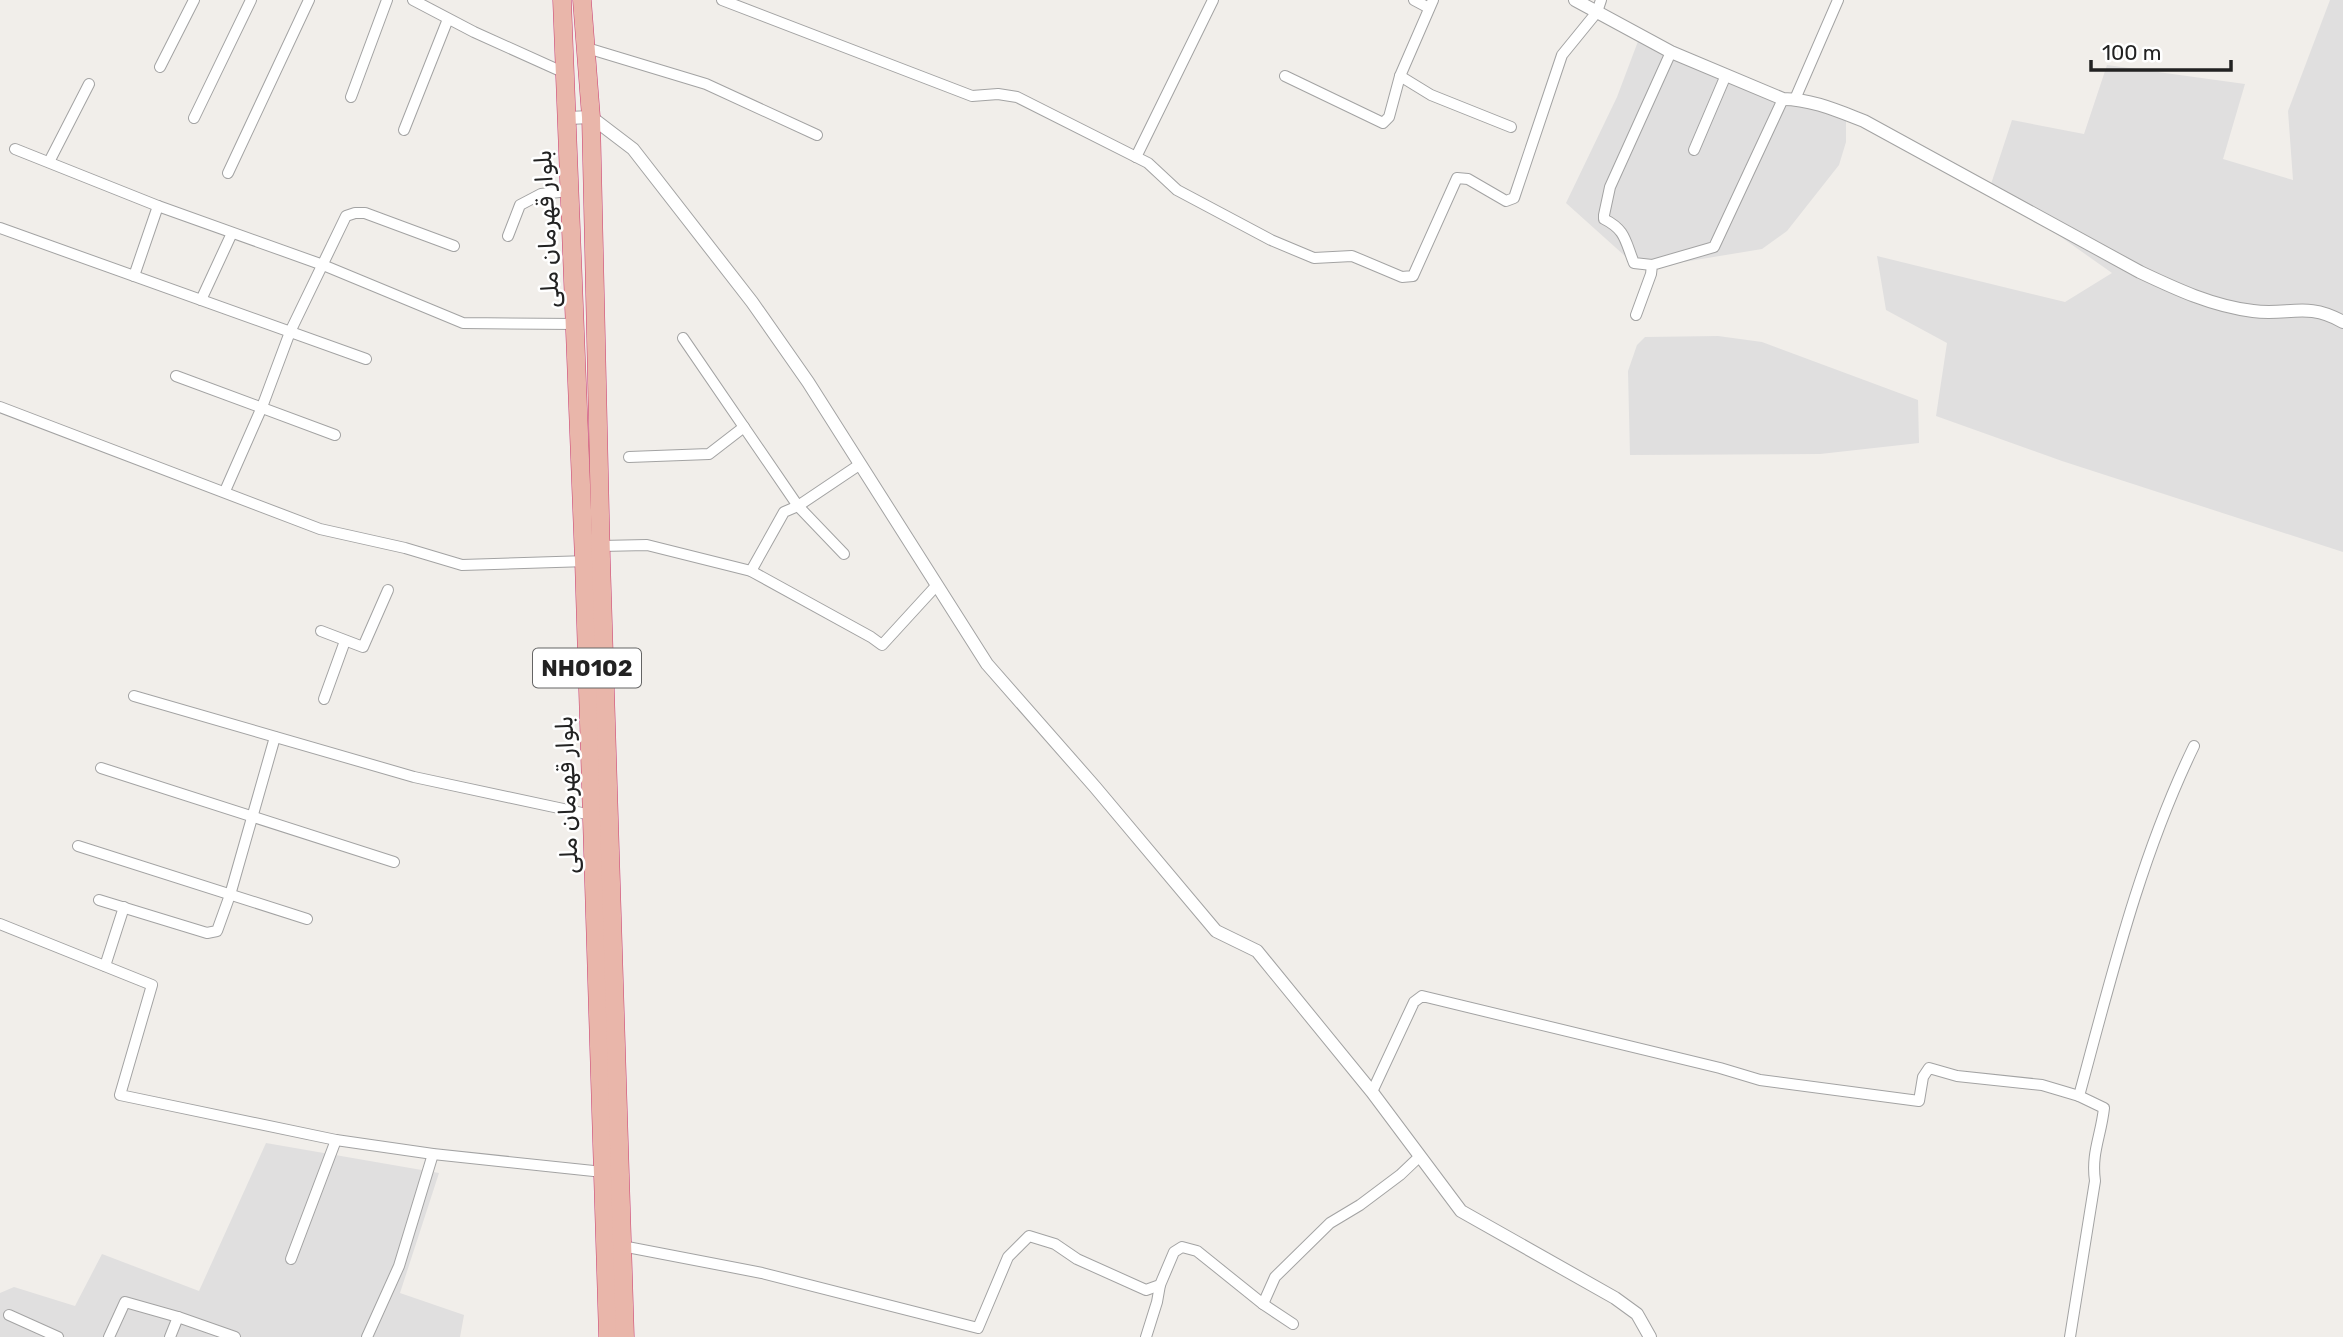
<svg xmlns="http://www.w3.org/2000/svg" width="2343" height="1337" viewBox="0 0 2343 1337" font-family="Rubik,Vazirmatn,sans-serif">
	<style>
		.residential { fill: #e0dfdf }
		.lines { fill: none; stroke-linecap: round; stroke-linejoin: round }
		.minor-casing { stroke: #a3a3a3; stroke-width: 12 }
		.tertiary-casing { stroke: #a3a3a3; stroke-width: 14 }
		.trunk-casing { stroke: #ca3b71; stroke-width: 19 }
		.minor { stroke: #fff; stroke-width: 10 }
		.tertiary { stroke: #fff; stroke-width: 12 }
		.trunk { stroke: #e9b6aa; stroke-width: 18 }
		.labels { text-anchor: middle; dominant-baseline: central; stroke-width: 5; stroke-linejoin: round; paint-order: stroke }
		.shield { fill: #fff; stroke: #646464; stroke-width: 2 }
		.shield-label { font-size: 23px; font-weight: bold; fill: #222 }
		.street-label { font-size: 24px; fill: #222; stroke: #fff }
	</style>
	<rect width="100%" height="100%" fill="#f1eeea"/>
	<g class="residential">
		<path d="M2330,0H2343V552L2062,461L1936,416L1947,343L1886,310L1877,256L2065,302L2112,273L1990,187L2012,120L2084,134L2107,65L2245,84L2223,159L2293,180L2288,111Z"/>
		<path d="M1640,36L1846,118V142L1839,165L1787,231L1762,249L1665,265H1635L1566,203L1617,97Z"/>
		<path d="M1718,336L1762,342L1918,400L1919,443L1820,454L1630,455L1628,371L1637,345L1645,337Z"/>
		<path d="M266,1143L439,1173L400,1293L464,1315L460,1337H0V1293L14,1287L75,1306L102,1254L199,1291Z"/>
	</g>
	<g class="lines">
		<defs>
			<g id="minor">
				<path d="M413,0L474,32L565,73"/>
				<path d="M722,0L972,96L998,94L1017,97L1148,163L1177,190L1271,240L1314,258L1352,256L1402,277L1413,276L1457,178L1468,179L1506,201L1514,198L1562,55L1597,12L1601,0"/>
				<path d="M1414,0L1429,8"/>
				<path d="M587,48L706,84L817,135"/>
				<path d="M160,67L194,0"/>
				<path d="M1285,76L1383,123L1389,117L1400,76L1433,0"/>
				<path d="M1400,76L1431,95L1511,127"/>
				<path d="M351,97L387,0"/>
				<path d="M1795,99L1838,0"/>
				<path d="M194,118L251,0"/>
				<path d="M404,130L448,19"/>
				<path d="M15,149L158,206L323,265L463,323L576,324"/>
				<path d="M1694,150L1726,75"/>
				<path d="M1136,157L1213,0"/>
				<path d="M49,162L89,84"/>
				<path d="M228,173L309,0"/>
				<path d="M0,228L366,359"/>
				<path d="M508,236L520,205L541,194L569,191"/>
				<path d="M1652,265L1634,263C1625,241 1626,230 1604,219V215L1610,187L1671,52"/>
				<path d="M134,276L158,206"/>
				<path d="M201,300L232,233"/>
				<path d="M1636,315L1651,274L1652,265L1714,247L1783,99"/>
				<path d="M683,338L798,506L844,554"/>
				<path d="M176,376L335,435"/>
				<path d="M0,407L320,529L405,548L462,565L588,561"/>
				<path d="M629,457L709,454L744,427"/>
				<path d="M225,491L262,407L290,332L346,216L355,213H365L454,246"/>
				<path d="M601,546L647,545L751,571L871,637L882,645L936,586"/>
				<path d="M751,571L784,512L798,506L859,465"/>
				<path d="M321,631L363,647L388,590"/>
				<path d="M134,696L414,777L596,816"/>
				<path d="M324,699L345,641"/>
				<path d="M101,768L394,862"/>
				<path d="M78,846L307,919"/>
				<path d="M99,900L207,933L217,931L230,895L275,737"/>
				<path d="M0,924L152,985L120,1095L336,1140L433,1154L603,1172"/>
				<path d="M105,966L124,907"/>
				<path d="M1372,1092L1414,1002L1422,996L1720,1068L1760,1080L1919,1101L1923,1077L1929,1068L1957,1076L2042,1085L2079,1096"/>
				<path d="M622,1246L762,1273L978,1328L1008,1257L1029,1236L1055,1244L1077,1259L1146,1290L1160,1285L1174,1252L1182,1247L1197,1251L1263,1304L1293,1324"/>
				<path d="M291,1259L336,1140"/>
				<path d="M1263,1304L1275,1277L1330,1223L1360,1205L1400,1175L1420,1156"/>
				<path d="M9,1315L58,1337"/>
				<path d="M109,1337L125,1302L178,1317"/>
				<path d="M170,1337L178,1317L235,1337"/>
				<path d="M367,1337L399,1266L433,1154"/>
				<path d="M1146,1337L1157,1302L1160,1285"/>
				<path d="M2070,1337L2095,1181C2091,1153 2101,1136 2104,1108L2079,1096C2111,978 2140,857 2194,746"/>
			</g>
			<g id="tertiary">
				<path d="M1575,0L1671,52L1783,99C1811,99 1838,111 1864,121L2140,272C2176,289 2212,306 2253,311C2288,316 2307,301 2343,322"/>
				<path d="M568,118L591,117L633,149L752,302L808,382L987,664L1095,787L1216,931L1257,951L1372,1092L1461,1211L1615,1298L1637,1314L1650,1337"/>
			</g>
			<g id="trunk">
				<path d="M562,0L584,561L608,1337"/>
				<path d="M582,0L591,117L601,559L625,1337"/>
			</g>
		</defs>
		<use href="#minor" class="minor-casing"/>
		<use href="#tertiary" class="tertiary-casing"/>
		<use href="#trunk" class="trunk-casing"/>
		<use href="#minor" class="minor"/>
		<use href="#tertiary" class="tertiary"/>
		<use href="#trunk" class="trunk"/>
	</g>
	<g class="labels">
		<rect class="shield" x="533" y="648.5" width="108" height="39" rx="5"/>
		<g class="shield-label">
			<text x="587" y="668">NH0102</text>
		</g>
		<g class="street-label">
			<text transform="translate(547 229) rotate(-93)">بلوار قهرمان ملی</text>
			<text transform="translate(567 795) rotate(-92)">بلوار قهرمان ملی</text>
		</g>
	</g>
	<path d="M2091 60v10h140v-10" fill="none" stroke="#222222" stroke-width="3.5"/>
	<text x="2102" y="60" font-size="21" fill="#222222" stroke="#ffffff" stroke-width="5" paint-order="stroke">100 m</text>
</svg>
